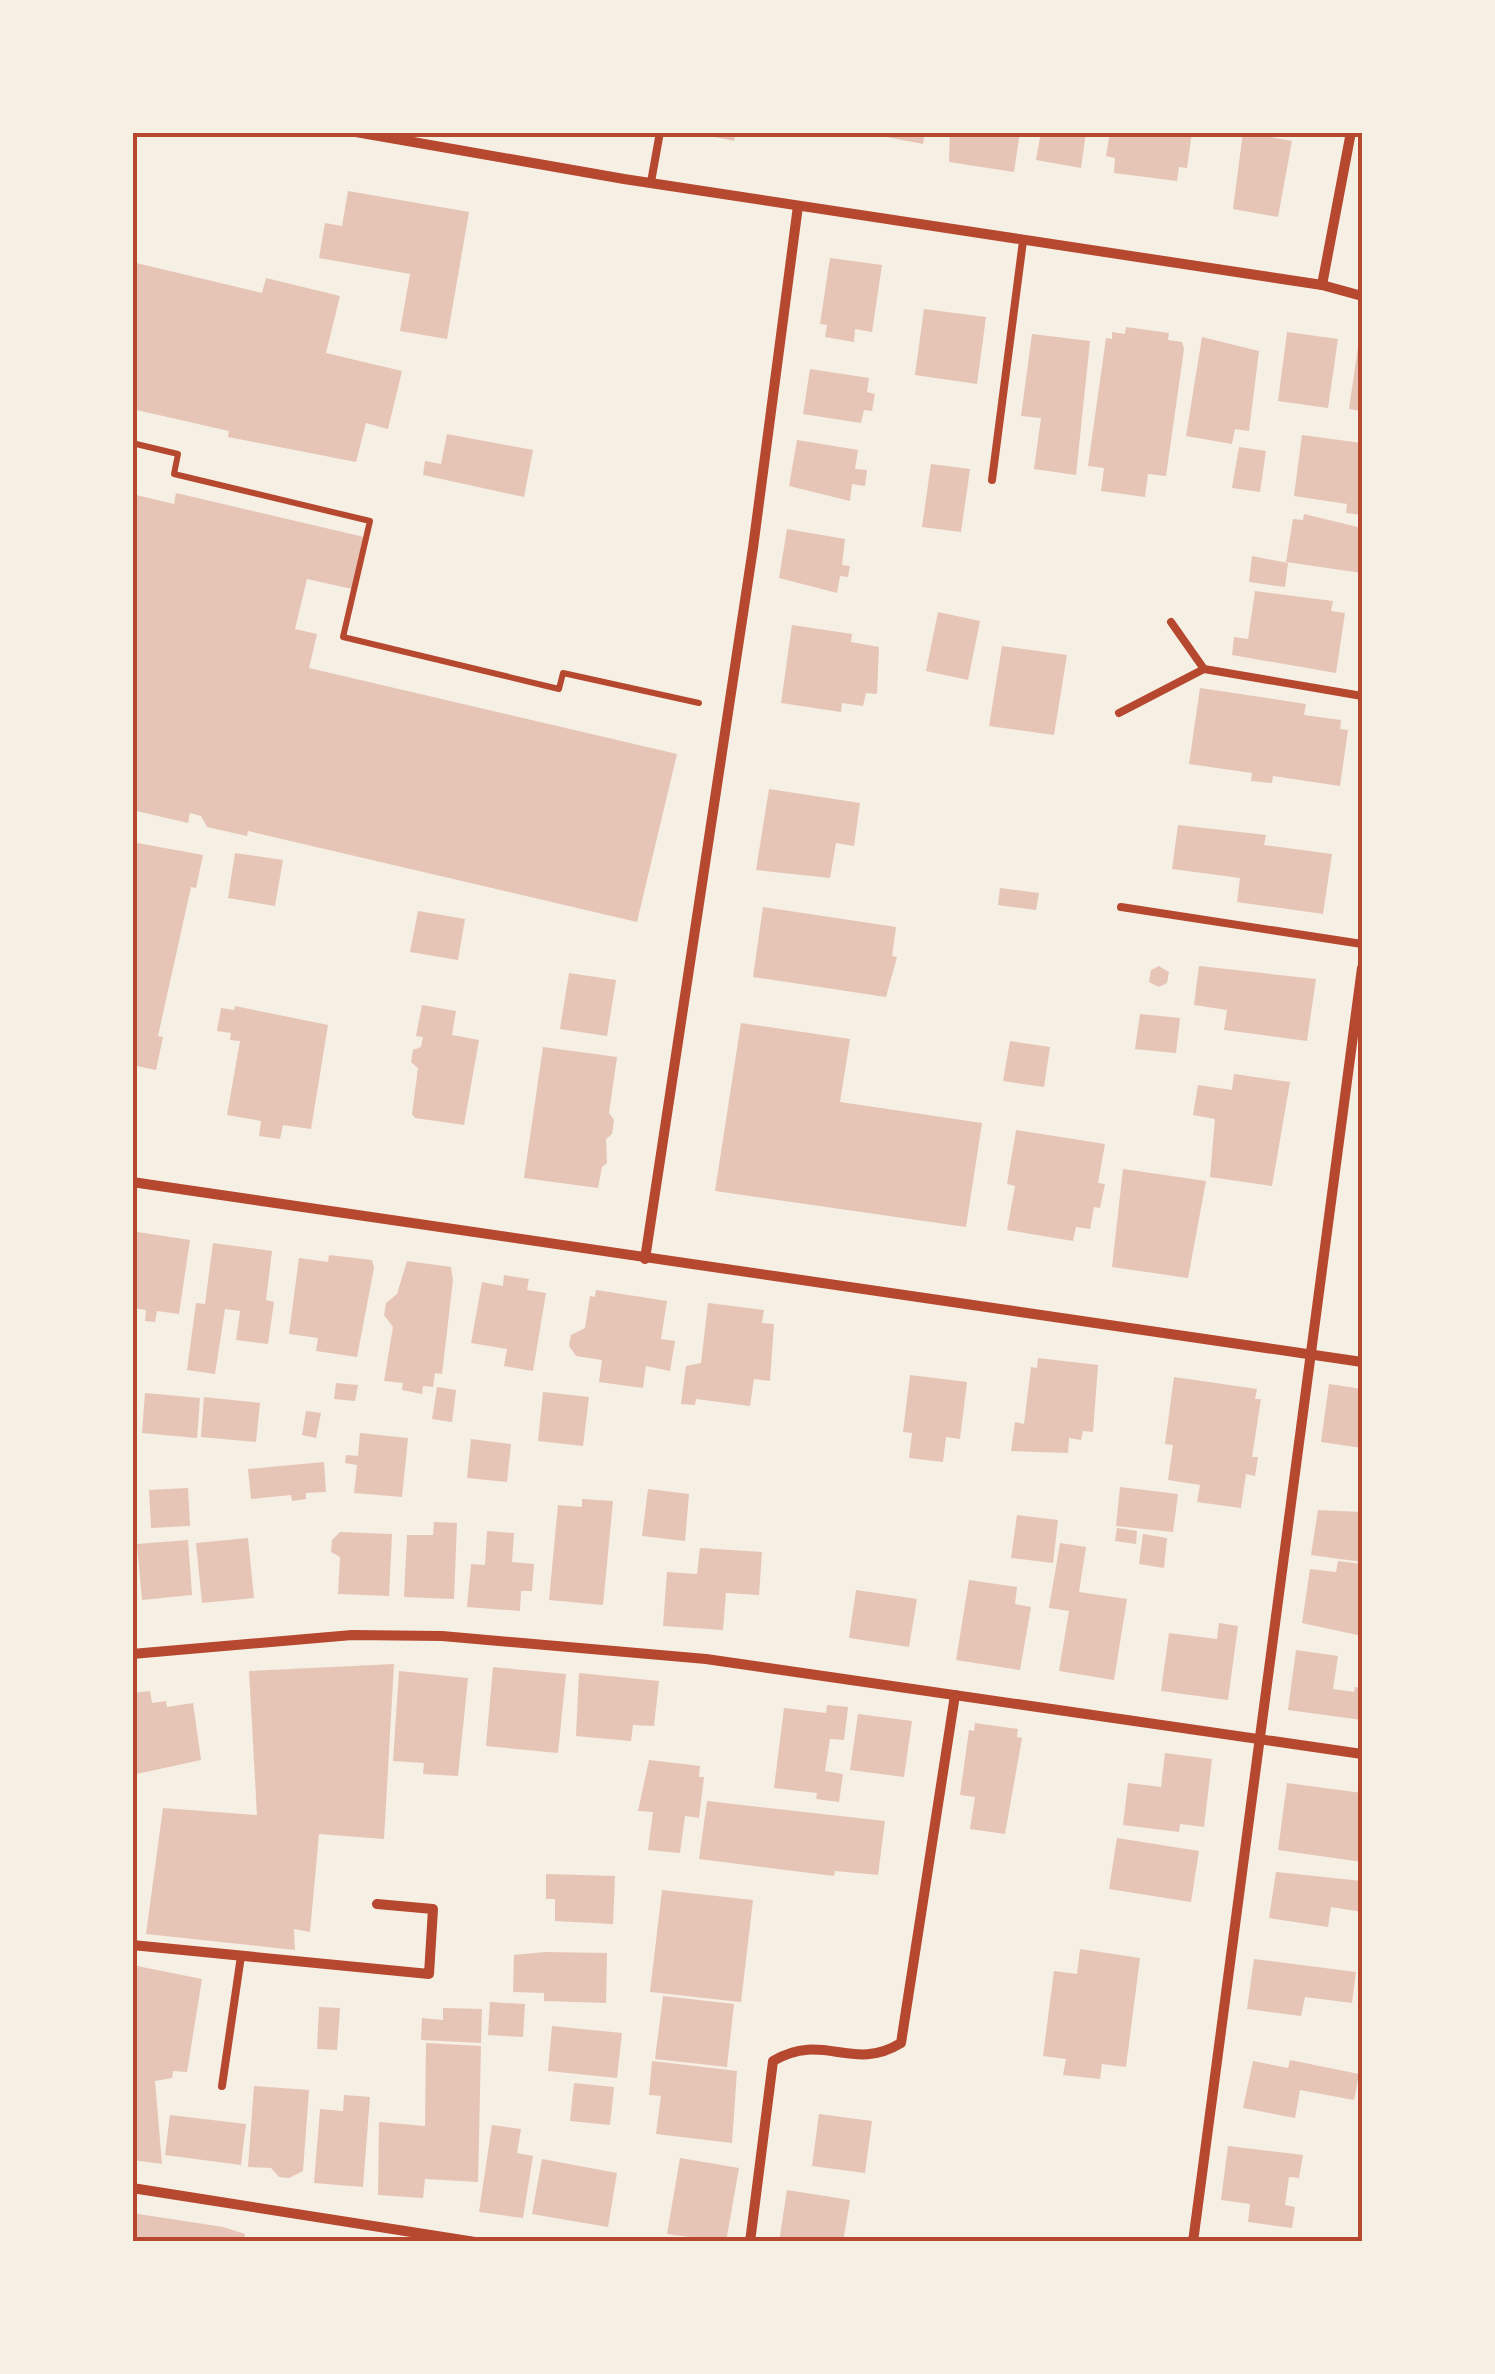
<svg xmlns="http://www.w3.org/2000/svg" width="1495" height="2374" viewBox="0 0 1495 2374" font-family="Lora,serif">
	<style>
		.building { fill: #e6c5b7 }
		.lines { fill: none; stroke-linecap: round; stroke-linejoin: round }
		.path { stroke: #b5482f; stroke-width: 6 }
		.service { stroke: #b5482f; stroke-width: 8 }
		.minor { stroke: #b5482f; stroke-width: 10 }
		.neatline { fill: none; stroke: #b5482f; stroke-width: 4 }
	</style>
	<rect width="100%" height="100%" fill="#f6efe4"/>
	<g class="building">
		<path d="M691,132H736L734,141Z"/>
		<path d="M860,132H925L923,144Z"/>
		<path d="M950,132H1020L1014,172L949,162Z"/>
		<path d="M1041,132H1086L1081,168L1036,160Z"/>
		<path d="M1110,132H1192L1187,168L1179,167L1177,181L1114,173L1115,158L1106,156Z"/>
		<path d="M1243,132L1292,141L1278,217L1233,209Z"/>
		<path d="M348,191L469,212L447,339L400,331L410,274L319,258L325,223L342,226Z"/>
		<path d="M830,258L882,265L872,332L855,329L854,342L825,337L827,325L820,324Z"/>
		<path d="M132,262L262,293L266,278L340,296L326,353L402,371L388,429L366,423L356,462L228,437L229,431L132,409Z"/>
		<path d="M924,309L986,317L977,384L915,375Z"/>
		<path d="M1126,327L1169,333L1168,340L1182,342L1184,349L1166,476L1148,474L1145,497L1101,491L1104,468L1088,466L1106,338L1112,339V332L1125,334Z"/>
		<path d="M1287,332L1338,339L1328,408L1278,401Z"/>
		<path d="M1032,334L1090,341L1076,475L1034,469L1041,418L1021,416Z"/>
		<path d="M1202,337L1259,351L1249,431L1235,429L1232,444L1186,436Z"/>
		<path d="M1359,340L1362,341V411L1349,409Z"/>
		<path d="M810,369L869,378L867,392L875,394L872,411L864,410L861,423L803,414Z"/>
		<path d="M447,434L533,450L524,497L423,475L425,461L441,464Z"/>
		<path d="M1302,435L1362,443V515L1346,513L1347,504L1294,496Z"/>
		<path d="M797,440L858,450L855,469L867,470L865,486L852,484L850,501L789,486Z"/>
		<path d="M1239,447L1266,451L1260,492L1232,488Z"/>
		<path d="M931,464L970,469L961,532L922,527Z"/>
		<path d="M176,493L364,537L352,589L307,579L295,629L317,634L309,668L677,754L637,922L248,831L247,836L207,827L201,816L190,813L188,823L132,810V494L174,504Z"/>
		<path d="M1304,514L1362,528V573L1286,562L1293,519L1303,520Z"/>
		<path d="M787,529L845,539L842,565L850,566L848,577L840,576L837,593L779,578Z"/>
		<path d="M1252,556L1288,563L1285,587L1249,582Z"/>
		<path d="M1255,591L1333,601L1331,611L1345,613L1336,673L1232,655L1234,637L1248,639Z"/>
		<path d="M938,612L980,621L968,680L926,671Z"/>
		<path d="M792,625L852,634L851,642L879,647L877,694L866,693L863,706L842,703L841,712L781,703Z"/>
		<path d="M1002,646L1067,655L1054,735L989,726Z"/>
		<path d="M1200,688L1306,704L1304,715L1341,720L1340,729L1348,730L1340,786L1273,776L1272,783L1251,781L1252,773L1189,764Z"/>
		<path d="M769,789L860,803L854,846L836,843L830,878L756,870Z"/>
		<path d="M1178,825L1266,835L1264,845L1332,854L1323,914L1237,902L1240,878L1172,869Z"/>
		<path d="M132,842L203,855L196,888L191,887L158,1036L163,1037L156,1070L132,1065Z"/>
		<path d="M235,853L283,860L275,906L228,898Z"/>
		<path d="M1000,888L1039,893L1036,910L998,905Z"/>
		<path d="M763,907L896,927L892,956L897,957L886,997L753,977Z"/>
		<path d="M418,911L465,919L458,960L410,952Z"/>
		<path d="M1159,966L1169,972L1167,983L1159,987L1149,982L1151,970Z"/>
		<path d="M1199,966L1316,979L1307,1041L1224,1030L1227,1010L1194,1005Z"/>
		<path d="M569,973L616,980L607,1036L560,1029Z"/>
		<path d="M422,1005L456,1011L452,1035L479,1040L464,1125L415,1118L412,1114L418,1068L411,1062L413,1050L421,1047L423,1037L416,1036Z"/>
		<path d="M235,1006L328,1025L311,1129L283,1125L280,1139L259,1136L261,1121L227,1115L240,1041L230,1040L231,1033L217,1031L221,1008L234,1010Z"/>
		<path d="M1140,1014L1180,1018L1176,1053L1135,1049Z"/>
		<path d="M741,1023L850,1039L840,1102L982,1123L966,1227L715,1191Z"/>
		<path d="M1010,1041L1050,1047L1044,1087L1003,1081Z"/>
		<path d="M543,1047L617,1057L609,1113L614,1120L612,1134L606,1139L607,1163L602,1167L598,1188L524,1178Z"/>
		<path d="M1234,1074L1290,1082L1272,1186L1210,1177L1215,1119L1193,1115L1198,1085L1232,1090Z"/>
		<path d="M1016,1130L1105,1144L1098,1183L1105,1184L1100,1208L1094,1207L1090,1229L1076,1227L1073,1241L1007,1230L1015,1186L1007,1184Z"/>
		<path d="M1123,1169L1206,1181L1188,1278L1112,1267Z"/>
		<path d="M137,1232L190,1240L179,1314L157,1311L155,1322L145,1321L146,1310L132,1308Z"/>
		<path d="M213,1243L272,1251L266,1300L274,1302L268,1344L236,1340L240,1311L225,1309L215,1374L187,1370L196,1303L205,1304Z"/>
		<path d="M329,1255L372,1260L374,1268L357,1357L316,1351L318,1338L289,1334L299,1258L328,1262Z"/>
		<path d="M407,1261L451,1267L453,1280L442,1374L435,1373L433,1387L423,1386L422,1394L402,1390L403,1383L384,1381L393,1327L384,1315L386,1303L397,1294Z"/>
		<path d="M504,1275L529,1279L527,1290L546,1293L533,1371L504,1366L507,1349L471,1343L482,1282L503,1286Z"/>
		<path d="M596,1290L667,1301L661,1339L675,1341L670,1371L646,1366L643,1388L599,1382L602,1360L576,1356L569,1346L571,1335L585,1328L590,1296L595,1297Z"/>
		<path d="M708,1303L764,1310L762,1323L774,1324L770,1381L754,1379L750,1406L696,1399L695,1405L681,1404L686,1366L701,1363Z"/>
		<path d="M1038,1358L1098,1365L1093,1432L1083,1431L1081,1440L1069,1438L1068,1453L1011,1451L1015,1422L1024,1424L1031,1367L1037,1368Z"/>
		<path d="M910,1375L967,1382L960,1439L946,1437L943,1462L909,1458L912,1433L903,1432Z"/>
		<path d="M1174,1377L1257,1389L1255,1399H1261L1252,1457H1258L1255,1476L1246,1474L1241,1508L1197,1502L1200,1485L1168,1480L1173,1445L1165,1444Z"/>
		<path d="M336,1383L358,1385L355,1401L334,1399Z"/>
		<path d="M1329,1384L1362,1389V1448L1321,1442Z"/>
		<path d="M437,1387L456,1390L452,1422L432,1419Z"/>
		<path d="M543,1392L589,1397L583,1446L538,1441Z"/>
		<path d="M145,1393L200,1398L197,1438L142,1433Z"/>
		<path d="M204,1397L260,1403L256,1442L201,1437Z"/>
		<path d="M306,1411L321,1413L316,1438L302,1435Z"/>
		<path d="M360,1433L408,1438L402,1497L354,1493L357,1465L345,1463L346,1455L358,1456Z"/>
		<path d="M471,1439L511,1444L507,1482L467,1478Z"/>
		<path d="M324,1462L326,1492L306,1493V1499L292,1501L291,1495L251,1499L248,1469Z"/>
		<path d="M1120,1487L1178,1494L1173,1532L1116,1526Z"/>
		<path d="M188,1488L190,1526L151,1528L149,1490Z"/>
		<path d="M648,1489L689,1494L685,1541L642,1536Z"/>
		<path d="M582,1499L613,1501L603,1605L549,1600L558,1505L582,1507Z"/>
		<path d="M1318,1510L1362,1512V1562L1311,1555Z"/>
		<path d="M1017,1515L1058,1520L1053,1563L1011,1558Z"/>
		<path d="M434,1522L457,1523L454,1599L404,1597L407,1535H433Z"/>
		<path d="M1117,1528L1137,1531L1136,1544L1115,1541Z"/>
		<path d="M487,1531L514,1533L512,1562L534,1564L532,1591H521L520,1611L467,1607L471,1564L485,1565Z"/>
		<path d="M340,1532L392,1534L389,1596L338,1594L340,1557L331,1552L332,1540Z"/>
		<path d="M1143,1534L1167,1538L1164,1568L1139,1564Z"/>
		<path d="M248,1538L254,1598L202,1603L196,1543Z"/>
		<path d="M188,1540L192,1595L142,1600L137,1544Z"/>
		<path d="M1060,1543L1086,1547L1079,1592L1127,1599L1114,1680L1059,1671L1069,1611L1049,1608Z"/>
		<path d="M700,1548L762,1552L759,1595L726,1593L723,1630L663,1626L667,1572L697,1574Z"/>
		<path d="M1338,1561L1362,1564V1636L1302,1623L1310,1569L1336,1572Z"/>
		<path d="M969,1580L1017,1587L1015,1604L1031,1607L1020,1670L956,1660Z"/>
		<path d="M856,1590L917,1599L909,1647L849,1638Z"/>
		<path d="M1219,1623L1238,1626L1228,1700L1161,1691L1169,1633L1217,1639Z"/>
		<path d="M1296,1650L1338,1656L1333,1689L1354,1692L1355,1687L1362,1688V1720L1288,1710Z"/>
		<path d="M394,1664L384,1839L319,1834L310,1932L294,1929L295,1950L146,1934L163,1808L257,1815L249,1671Z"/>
		<path d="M493,1667L566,1674L558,1753L486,1746Z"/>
		<path d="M399,1671L468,1678L458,1776L423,1774L424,1763L393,1761Z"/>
		<path d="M579,1673L659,1681L654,1726L633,1725L631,1741L576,1736Z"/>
		<path d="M150,1691L152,1703L166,1701L167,1707L193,1703L201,1760L132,1775V1693Z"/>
		<path d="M827,1705L848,1707L844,1740L830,1739L825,1771L843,1774L839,1802L816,1799L817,1793L774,1788L784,1708L826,1713Z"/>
		<path d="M858,1714L912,1721L904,1777L850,1770Z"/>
		<path d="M975,1723L1018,1729L1017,1737L1022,1738L1005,1834L970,1829L975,1797L960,1795L969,1730L974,1731Z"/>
		<path d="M1165,1753L1212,1759L1204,1827L1180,1824L1179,1832L1123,1825L1128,1783L1161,1787Z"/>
		<path d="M649,1760L700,1766L699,1777H704L699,1818L685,1816L680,1853L648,1850L653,1812L638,1811Z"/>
		<path d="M1287,1783L1362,1793V1862L1278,1850Z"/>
		<path d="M707,1801L885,1821L878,1875L835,1871L834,1876L699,1859Z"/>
		<path d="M1117,1838L1199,1851L1191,1902L1109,1889Z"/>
		<path d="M1276,1872L1362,1881V1912L1331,1907L1328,1927L1269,1918Z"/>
		<path d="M546,1874L615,1876L613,1924L555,1921V1899H546Z"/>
		<path d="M662,1890L753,1900L741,2002L650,1992Z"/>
		<path d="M1080,1949L1140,1958L1126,2067L1102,2064L1100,2079L1063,2075L1066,2059L1043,2056L1054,1971L1077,1974Z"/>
		<path d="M545,1952L607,1953L606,2003L544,2001V1993L513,1992L514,1955Z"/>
		<path d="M1254,1959L1356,1972L1352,2003L1305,1997L1301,2016L1247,2009Z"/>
		<path d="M132,1965L202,1979L187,2072L173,2071L172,2078L155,2081L162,2164L132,2160Z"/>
		<path d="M663,1996L734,2004L727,2067L655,2059Z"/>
		<path d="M490,2002L525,2004L523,2037L488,2035Z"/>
		<path d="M319,2007L340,2008L337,2050L317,2049Z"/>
		<path d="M443,2008L482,2009L481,2043L421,2040L422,2018L443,2020Z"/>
		<path d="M552,2026L622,2033L617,2078L548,2071Z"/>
		<path d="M426,2043L481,2046L478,2182L425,2179L423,2198L378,2195L379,2122L425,2126Z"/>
		<path d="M1290,2060L1359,2074L1354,2100L1300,2090L1295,2118L1243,2108L1253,2061L1288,2068Z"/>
		<path d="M652,2061L737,2071L732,2143L656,2134L661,2096L649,2095Z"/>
		<path d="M574,2083L614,2087L610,2125L570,2121Z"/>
		<path d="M254,2086L309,2090L303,2171L289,2178L279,2177L271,2168L248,2167Z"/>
		<path d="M344,2095L370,2097L363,2187L314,2183L320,2109L343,2111Z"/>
		<path d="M819,2114L872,2121L865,2173L812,2166Z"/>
		<path d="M170,2115L246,2124L241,2165L165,2155Z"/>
		<path d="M492,2125L521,2129L517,2153L533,2156L523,2218L479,2212Z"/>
		<path d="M1228,2146L1303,2155L1299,2178L1289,2177L1285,2205L1295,2207L1292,2228L1248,2222L1250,2204L1221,2200Z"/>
		<path d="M680,2158L739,2168L726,2242L667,2234Z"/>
		<path d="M542,2159L617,2173L608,2227L532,2214Z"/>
		<path d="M787,2190L850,2200L843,2242H779Z"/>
		<path d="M132,2213L223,2227L245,2234L244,2242H132Z"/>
	</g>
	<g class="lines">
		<path class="path" d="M132,443L178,454L174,474L370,521L343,637L559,689L563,673L699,703"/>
		<g class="service">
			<path d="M651,182L660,132"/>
			<path d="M992,480L1023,241"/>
			<path d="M1171,622L1204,669L1362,696"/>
			<path d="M1119,713L1204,669"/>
			<path d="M1121,907L1362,944"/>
			<path d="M222,2086L241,1956"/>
		</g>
		<g class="minor">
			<path d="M356,132L624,179L1322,285L1362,296"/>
			<path d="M1322,285L1351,132"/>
			<path d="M132,1182L1362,1362"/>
			<path d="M645,1259L753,548L798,206"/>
			<path d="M132,1654L352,1635L442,1636L706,1659L1362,1754"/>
			<path d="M132,1945L429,1974L433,1909L377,1904"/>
			<path d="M132,2188L475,2242"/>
			<path d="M750,2242L773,2061C824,2031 852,2073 901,2043L955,1695"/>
			<path d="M1193,2242L1362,968"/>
		</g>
	</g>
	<rect width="1495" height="2374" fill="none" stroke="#f6efe4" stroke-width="270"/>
	<rect x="135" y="135" width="1225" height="2104" class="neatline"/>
</svg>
